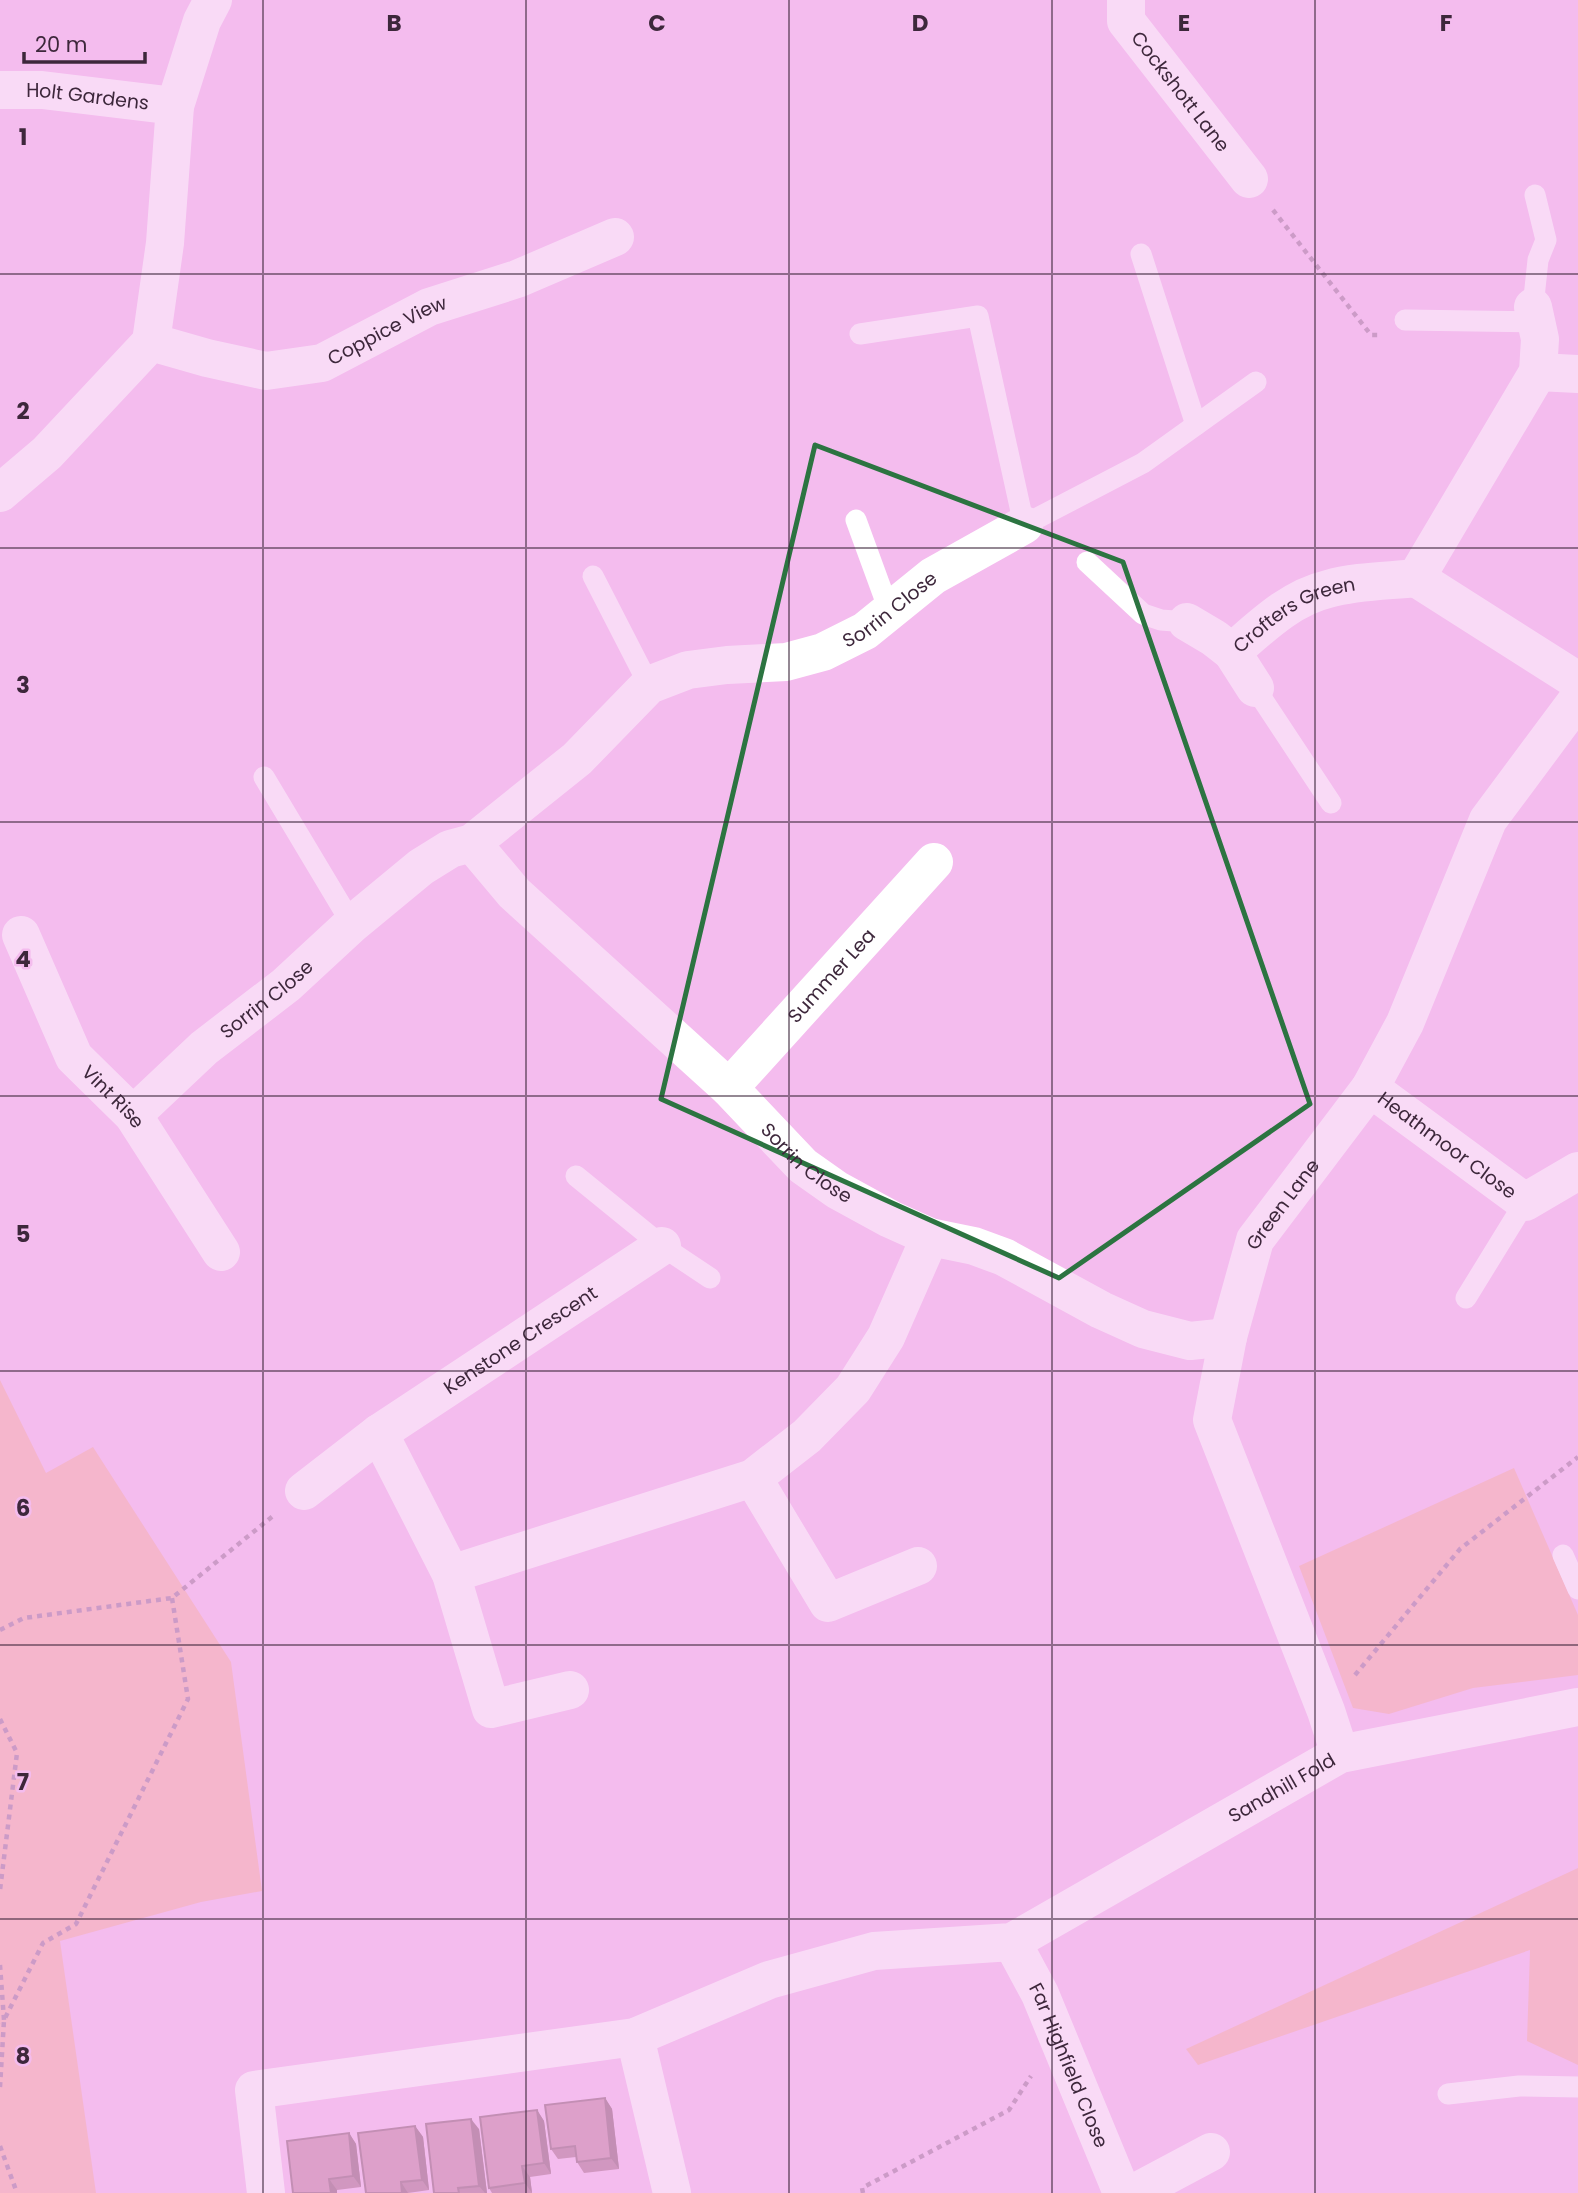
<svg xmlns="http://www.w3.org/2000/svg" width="1578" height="2193" viewBox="0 0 1578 2193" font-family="Poppins,sans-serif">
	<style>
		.green { fill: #f5afa3 }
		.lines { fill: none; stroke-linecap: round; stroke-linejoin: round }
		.path { stroke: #9c7498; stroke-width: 4.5; stroke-dasharray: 5 5; stroke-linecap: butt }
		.service { stroke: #fff; stroke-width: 21 }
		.minor { stroke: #fff; stroke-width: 38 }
		.wall { fill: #a66c87 }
		.shaded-wall { fill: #87586e }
		.building { fill: #c17e9d; stroke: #87586e; stroke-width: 2 }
		.marked { fill: none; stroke: #2c7441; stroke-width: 5; stroke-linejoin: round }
		.grid { fill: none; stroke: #3d273b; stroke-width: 2; stroke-opacity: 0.55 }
		.labels { text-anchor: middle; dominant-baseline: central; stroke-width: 5; stroke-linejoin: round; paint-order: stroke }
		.street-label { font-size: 19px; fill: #3d273b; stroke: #f4bcee }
		.grid-label { font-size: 23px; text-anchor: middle; font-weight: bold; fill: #3d273b; stroke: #f4bcee; stroke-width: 5; stroke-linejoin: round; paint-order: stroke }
	</style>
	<rect width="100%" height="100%" fill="#f4bcee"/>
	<g class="green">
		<path d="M0,1380L46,1473L93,1447L231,1662L262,1891L201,1902L60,1941L96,2193H0Z"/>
		<path d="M1514,1468L1578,1615V1675L1473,1688L1389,1714L1353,1708L1299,1566Z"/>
		<path d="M1578,1868V2065L1527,2041L1530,1950L1198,2065L1186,2049Z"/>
	</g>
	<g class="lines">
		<g class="path">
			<path d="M1273,210L1371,335H1378"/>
			<path d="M0,1630L24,1618L172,1598L273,1516"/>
			<path d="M1355,1675L1460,1549L1578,1457"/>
			<path d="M0,1719L17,1753L0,1890"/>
			<path d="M0,1965L4,2020L0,2023"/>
			<path d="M0,2087L4,2020L43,1943L76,1924L188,1699L172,1598"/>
			<path d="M0,2146L17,2193"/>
			<path d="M863,2193L862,2188L1009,2110L1031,2076"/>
		</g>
		<g class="service">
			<path d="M1141,254L1196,425"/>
			<path d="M1533,307L1538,260L1546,240L1535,195"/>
			<path d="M1405,320L1536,322"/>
			<path d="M860,334L978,316L1024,525L1143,463L1256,382"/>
			<path d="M856,520L890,613"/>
			<path d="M1087,562L1143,614L1161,620L1187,622"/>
			<path d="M593,576L649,685"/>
			<path d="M1255,688L1331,803"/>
			<path d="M264,777L352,924"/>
			<path d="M576,1176L662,1246L710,1278"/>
			<path d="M1466,1298L1525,1202"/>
			<path d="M1563,1555L1578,1589"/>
			<path d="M1448,2094L1519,2086L1578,2087"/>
		</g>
		<g class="minor">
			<path id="s1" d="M1126,0V21L1249,179"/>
			<path id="s2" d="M0,90H42L175,106"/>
			<path d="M1533,307L1540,339L1538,372L1416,578L1578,681"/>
			<path d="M151,342L165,243L175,106L202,21L213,0"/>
			<path d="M1538,372L1578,374"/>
			<path id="s3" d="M0,493L47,453L151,342L207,358L266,371L322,363L429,307L517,279L615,237"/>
			<path d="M1187,622L1214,638L1232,652"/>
			<path id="s4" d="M1255,688L1232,652C1261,627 1290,598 1328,589C1356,581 1388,581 1416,578"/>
			<path id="s5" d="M472,843L514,893L729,1088L803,1166L837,1190L890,1219L930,1237L974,1246L1004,1257L1101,1310L1143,1329L1190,1341L1228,1337"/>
			<path id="s6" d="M21,935L74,1057L133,1115L221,1252"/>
			<path id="s7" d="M729,1088L934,862"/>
			<path id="s8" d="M1370,1088L1525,1202L1578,1171"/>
			<path id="s9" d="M133,1115L204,1048L286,985L352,924L421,867L450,849L472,843L577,759L649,685L688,670L727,665L786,662L823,652L865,631L933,576L1024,525"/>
			<path d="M379,1433L451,1574L491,1709L570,1690"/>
			<path d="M753,1478L828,1603L918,1566"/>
			<path id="s10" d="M304,1491L379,1433L662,1246"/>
			<path d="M451,1574L753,1478L807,1436L853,1389L886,1337L930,1237"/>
			<path id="s11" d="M1340,1754L1326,1711L1212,1420L1228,1337L1255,1240L1370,1088L1405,1023L1488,820L1578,699"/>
			<path id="s12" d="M1012,1942L1040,1994L1122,2193"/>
			<path d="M635,2037L672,2193"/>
			<path id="s13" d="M266,2193L254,2090L635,2037L769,1980L874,1951L1012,1942L1340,1754L1578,1707"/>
			<path d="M1134,2193L1211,2152"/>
		</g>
	</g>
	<g class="wall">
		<path d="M605,2098L612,2109L619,2169L584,2173L577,2162L576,2157L558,2159L551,2149Z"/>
		<path d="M537,2110L544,2121L551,2174L530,2177L532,2193H492L489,2188Z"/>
		<path d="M415,2126L423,2137L429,2190L408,2193H366Z"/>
		<path d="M479,2129L487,2193H434Z"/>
		<path d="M349,2133L356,2144L361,2187L337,2190V2193H293Z"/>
	</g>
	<g class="shaded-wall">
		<path d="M605,2098L612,2109L619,2169L611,2158Z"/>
		<path d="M537,2110L544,2121L551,2174L544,2163Z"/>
		<path d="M471,2119L479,2129L487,2193H485L479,2186Z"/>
		<path d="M415,2126L423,2137L429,2190L422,2180Z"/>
		<path d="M349,2133L356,2144L361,2187L353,2176Z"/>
		<path d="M522,2166L530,2177L532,2193L525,2183Z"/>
		<path d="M329,2179L337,2190V2193H331Z"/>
		<path d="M401,2182L408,2193H402Z"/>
	</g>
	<g class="building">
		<path d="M605,2098L611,2158L577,2162L575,2146L551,2149L545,2105Z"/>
		<path d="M537,2110L544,2163L522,2166L525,2183L489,2188L480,2117Z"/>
		<path d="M471,2119L479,2186L458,2188L459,2193H434L426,2124Z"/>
		<path d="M415,2126L422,2180L401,2182L402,2193H366L358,2133Z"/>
		<path d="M349,2133L353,2176L329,2179L331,2193H293L287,2141Z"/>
	</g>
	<path d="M0 0H1578V2193H0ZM815,445L1123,562L1310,1104L1059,1278L661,1099Z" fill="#f4bcee" fill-opacity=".55" fill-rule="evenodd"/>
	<path class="marked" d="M815,445L1123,562L1310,1104L1059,1278L661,1099Z"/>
	<path class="grid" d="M263,0V2193M526,0V2193M789,0V2193M1052,0V2193M1315,0V2193M0,274H1578M0,548H1578M0,822H1578M0,1096H1578M0,1371H1578M0,1645H1578M0,1919H1578"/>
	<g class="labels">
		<g class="street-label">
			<text stroke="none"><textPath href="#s1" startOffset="110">Cockshott Lane</textPath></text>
			<text stroke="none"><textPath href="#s2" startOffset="88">Holt Gardens</textPath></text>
			<text stroke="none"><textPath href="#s3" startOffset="462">Coppice View</textPath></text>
			<text stroke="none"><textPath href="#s9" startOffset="933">Sorrin Close</textPath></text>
			<text stroke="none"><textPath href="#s4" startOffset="117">Crofters Green</textPath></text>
			<text stroke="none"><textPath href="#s7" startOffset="152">Summer Lea</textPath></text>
			<text stroke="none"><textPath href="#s9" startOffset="177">Sorrin Close</textPath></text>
			<text stroke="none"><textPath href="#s6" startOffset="189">Vint Rise</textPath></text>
			<text stroke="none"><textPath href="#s8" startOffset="96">Heathmoor Close</textPath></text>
			<text stroke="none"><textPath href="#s5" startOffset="464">Sorrin Close</textPath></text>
			<text stroke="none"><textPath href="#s11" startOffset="588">Green Lane</textPath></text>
			<text stroke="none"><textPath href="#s10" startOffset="264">Kenstone Crescent</textPath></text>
			<text stroke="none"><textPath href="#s13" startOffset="1192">Sandhill Fold</textPath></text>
			<text stroke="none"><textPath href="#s12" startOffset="136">Far Highfield Close</textPath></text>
		</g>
	</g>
	<g class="grid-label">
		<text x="394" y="31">B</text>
		<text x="657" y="31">C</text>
		<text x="920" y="31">D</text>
		<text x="1184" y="31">E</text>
		<text x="1446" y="31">F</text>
		<text x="23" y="145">1</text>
		<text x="23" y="419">2</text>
		<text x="23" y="693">3</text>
		<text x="23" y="967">4</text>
		<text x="23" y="1242">5</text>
		<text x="23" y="1516">6</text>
		<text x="23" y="1790">7</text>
		<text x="23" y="2064">8</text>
	</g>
	<path d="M24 52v10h121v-10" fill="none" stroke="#3d273b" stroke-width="3.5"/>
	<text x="35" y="52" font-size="21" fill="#3d273b" stroke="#f4bcee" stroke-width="5" paint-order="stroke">20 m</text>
</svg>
